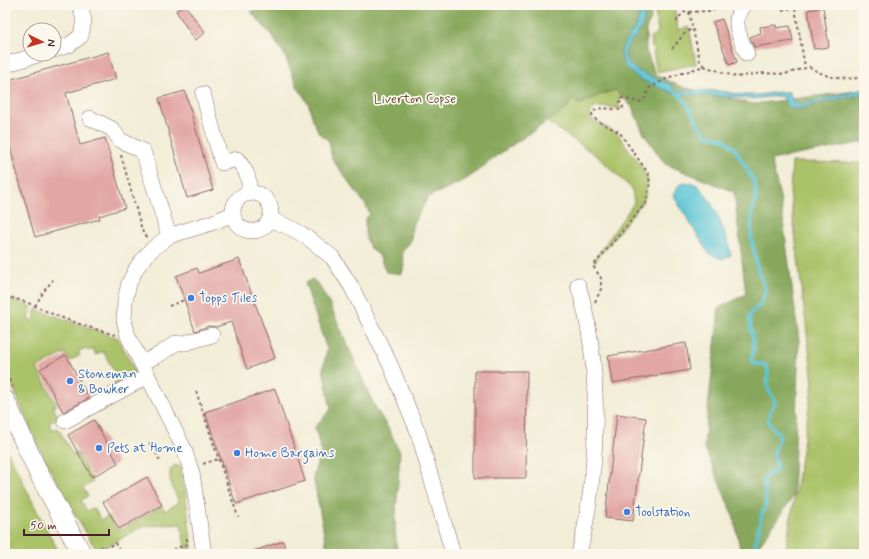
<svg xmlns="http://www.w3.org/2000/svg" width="869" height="559" viewBox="0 0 869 559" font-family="Mynerve,sans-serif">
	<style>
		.green { fill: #aac268; stroke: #7a704a }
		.forest { fill: #87a85c; stroke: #686444 }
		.water { fill: #5ac5d5; stroke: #527280 }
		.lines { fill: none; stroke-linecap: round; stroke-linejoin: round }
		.stream { stroke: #5ac5d5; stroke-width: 3.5 }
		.building { fill: #e2a6a3 }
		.minor-casing { stroke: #856767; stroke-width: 16 }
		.major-casing { stroke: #856767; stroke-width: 20 }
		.path { stroke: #856767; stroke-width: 2; stroke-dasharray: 3 3; stroke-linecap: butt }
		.minor { stroke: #fff; stroke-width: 15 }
		.major { stroke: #fff; stroke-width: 19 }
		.shop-dot { fill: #3f7fe0; stroke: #fbf7ec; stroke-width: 1.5 }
		.labels { text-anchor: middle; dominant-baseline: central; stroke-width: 3.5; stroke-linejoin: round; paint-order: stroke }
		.park-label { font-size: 13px; fill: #67503d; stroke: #fbf7ec }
		.shop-label { font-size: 13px; fill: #366cbe; stroke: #fbf7ec; text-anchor: start }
	</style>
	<rect width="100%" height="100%" fill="#fbf7ec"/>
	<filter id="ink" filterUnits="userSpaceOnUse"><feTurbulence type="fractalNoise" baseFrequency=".025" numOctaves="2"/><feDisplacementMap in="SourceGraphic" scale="8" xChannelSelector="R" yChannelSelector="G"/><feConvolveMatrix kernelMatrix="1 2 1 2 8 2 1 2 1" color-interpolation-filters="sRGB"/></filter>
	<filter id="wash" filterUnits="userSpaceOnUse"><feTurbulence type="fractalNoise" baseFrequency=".012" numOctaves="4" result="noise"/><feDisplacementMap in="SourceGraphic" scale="16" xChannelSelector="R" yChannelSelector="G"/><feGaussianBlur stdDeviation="0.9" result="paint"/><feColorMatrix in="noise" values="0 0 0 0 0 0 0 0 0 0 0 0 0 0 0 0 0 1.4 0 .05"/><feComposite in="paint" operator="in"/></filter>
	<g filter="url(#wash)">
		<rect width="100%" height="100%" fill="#f2edd6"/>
		<g class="green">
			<path d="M654,5H674L678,30L689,27L696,64L657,72L650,37L658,33Z"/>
			<path d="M616,90L621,96L619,99L618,104L621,108C611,109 603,105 592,109L590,113L591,117L595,122L617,133L641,166L648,179L644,200L595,262L594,260L634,203L632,189L597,156L546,121L566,109L572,100L581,104L596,96Z"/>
			<path d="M792,162L864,163V554H785L813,383L790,192Z"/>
			<path d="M5,297L12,299L32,307L28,319L33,321L36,315L34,314L36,309L118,338L135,371L131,376L111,388L110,386L119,380L103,351L96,355L92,349L88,351L86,348L78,351L80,355L70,361L65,353L37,368L57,405L53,407L59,418L49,423L52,430L58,428L73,455L77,453L93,482L83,488L88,496L81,500L87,511L94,508L101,520L109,516L118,531L162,506L165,511L179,502C175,493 163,472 175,465L181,467L184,481L192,548L187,550L185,548L181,524L143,526L104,548L102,545L96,549C60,490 25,428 5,362Z"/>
			<path d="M5,446L41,519L60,554H5Z"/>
		</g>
		<g class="forest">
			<path d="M259,5H649L651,19L646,29V51L656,75L682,87L753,104L864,90V142L771,160L780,197L799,340L793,497L753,554H741L734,518L704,446L719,308L746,294L734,192L665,164L644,134L632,107L616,90L596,96L581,104L572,100L566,109L502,152L467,179L428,197L412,226L411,241L402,252L404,265L402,274L386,272L379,255L370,248L366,238L365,219L370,214L365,204L332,159L329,141L319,133L313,120L309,105L297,86L284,54L270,33L251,12Z"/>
			<path d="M312,279L319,285L331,307L374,405L388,428L400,452L395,528L397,554H328L313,476L321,451L315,427L331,409L323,369L327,350L305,283Z"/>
		</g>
		<g class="water">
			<path d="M639,5H644C645,15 645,24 639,32C635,37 630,41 627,47C616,70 658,77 671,85C673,87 675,90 677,92C689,90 715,90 727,92C734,94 741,95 748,95C762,96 775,91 789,92L794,103L798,105L864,89V94C849,97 835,100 820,103C809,105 801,111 789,108L783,97L778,96L753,99L686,94L680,96C662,87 638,83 626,67C622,63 622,57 621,52C623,41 632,34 637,24C640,18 639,11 639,5Z"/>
			<path d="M685,182C689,183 694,183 697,185C712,197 728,236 731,255L723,259L709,254L673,195L679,185Z"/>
		</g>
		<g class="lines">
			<path class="stream" d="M677,93L685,101L700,127L706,135L724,139L735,149L755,183L756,197L752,213L751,236L758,271L765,287L766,292L760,305L754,310L749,316L754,348L751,360L754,364H765C771,372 766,380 768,389C770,393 773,397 775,400C775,405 772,407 770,412C765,422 772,427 779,434C780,442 775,445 774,453C774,461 779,465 775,473L767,474L764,480L766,505L762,514L756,541L755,546L747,554"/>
		</g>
		<g id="blocks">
			<g class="building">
				<path d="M185,5L205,33L195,40L176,11Z"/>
				<path d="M823,7L829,47L814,49L808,10Z"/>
				<path d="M722,19L737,62L729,65L713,22Z"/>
				<path d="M776,25V28L790,26L793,41L754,47L750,37L761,33L760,27Z"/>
				<path d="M108,52L116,79L66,93L80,145L105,138L125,208L99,216L100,219L35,237L5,130V81Z"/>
				<path d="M185,91L213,190L187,198L159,98Z"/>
				<path d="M239,259L275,358L247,369L231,322L216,327L209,326L195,331L176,276L197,268L199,273Z"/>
				<path d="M686,343L690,370L612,383L608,356Z"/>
				<path d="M66,355L89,398L63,412L40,369Z"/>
				<path d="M475,371H527L526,478H475Z"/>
				<path d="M275,389L305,481L236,504L205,412Z"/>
				<path d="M617,414L646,418L633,521L605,518Z"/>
				<path d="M94,420L118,463L92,477L68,435Z"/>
				<path d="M147,477L162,505L119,529L103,502Z"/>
				<path d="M283,541L287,554H251V552Z"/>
			</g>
		</g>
	</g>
	<g filter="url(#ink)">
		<use href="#blocks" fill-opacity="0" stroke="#856767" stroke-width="1"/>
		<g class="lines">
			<defs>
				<g id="minor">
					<path d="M744,5C730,19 740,38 747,54"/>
					<path d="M54,50L69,45L81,36L84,20L80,5"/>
					<path d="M5,65L40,54"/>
					<path d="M203,94L222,163L237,159C247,172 250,177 249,194"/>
					<path d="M90,118L112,129L120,140L143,151L169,236"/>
					<circle cx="252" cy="212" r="19"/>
					<path d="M270,219L293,229L308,238L332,257L351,286L390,364L418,432L453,554"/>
					<path d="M578,285C603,365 599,473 579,554"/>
					<path d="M142,363L160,354L176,343H185L212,335"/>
					<path d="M65,421L148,376"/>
					<path d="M204,554L192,473L184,449L128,336L124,320L125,301L129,283L137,267L150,251L169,236L211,223L233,214"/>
				</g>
				<path id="major" d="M5,400L39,474L82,554"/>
			</defs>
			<use href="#minor" class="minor-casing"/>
			<use href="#major" class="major-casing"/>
			<g class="path">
				<path d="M780,5L781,10L815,5"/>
				<path d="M795,8L805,67"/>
				<path d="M689,12L708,11L727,6"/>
				<path d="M677,22V19L687,10"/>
				<path d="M672,49L684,34L693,28"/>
				<path d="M704,66L736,77L762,73L785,74L809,67C828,78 842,81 864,77"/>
				<path d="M121,155L142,230L144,235L147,237"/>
				<path d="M5,297C23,299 39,308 55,315C75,323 95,329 115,335"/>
				<path d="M595,302L601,289V278L593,266L646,203L650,183L648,173L620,133C612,127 595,123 592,114L593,111L602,108L622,110L623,106L620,102L621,98L641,102L645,98L649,88L670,77L704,66L700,61L689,12L684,5"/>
				<path d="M35,306L44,291L53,280"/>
				<path d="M169,306L184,300"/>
				<path d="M5,368L12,388"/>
				<path d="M196,391L238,517"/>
				<path d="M149,443L151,444L160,461"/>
				<path d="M203,464L221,458"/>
				<path d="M96,551L102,547L103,550L115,543L121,554"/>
				<path d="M162,554L187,544V535"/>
			</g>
			<use href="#minor" class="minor"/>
			<use href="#major" class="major"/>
		</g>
	</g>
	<g class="shop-dot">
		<circle cx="191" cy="298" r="4"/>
		<circle cx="70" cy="381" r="4"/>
		<circle cx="99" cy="448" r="4"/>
		<circle cx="237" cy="453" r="4"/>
		<circle cx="627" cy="512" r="4"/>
	</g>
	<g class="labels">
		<g class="park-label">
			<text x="415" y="99">Liverton Copse</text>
		</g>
		<g class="shop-label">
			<text x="199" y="298">Topps Tiles</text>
			<text x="78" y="374">Stoneman<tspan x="78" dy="15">&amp; Bowker</tspan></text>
			<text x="107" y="448">Pets at Home</text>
			<text x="245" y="453">Home Bargains</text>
			<text x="635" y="512">Toolstation</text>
		</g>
	</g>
	<rect width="869" height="559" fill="none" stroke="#fbf7ec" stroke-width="20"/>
	<g transform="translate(42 42) rotate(95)"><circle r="19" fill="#fbf7ec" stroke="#b4a19f"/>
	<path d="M0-3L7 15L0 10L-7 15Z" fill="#c8321e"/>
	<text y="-6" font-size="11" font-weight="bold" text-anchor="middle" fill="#4a1f2b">N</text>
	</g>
	<path d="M24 529v6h85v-6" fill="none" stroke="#4a1f2b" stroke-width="2"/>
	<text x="30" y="529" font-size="12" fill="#4a1f2b" stroke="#fbf7ec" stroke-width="3" paint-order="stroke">50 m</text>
</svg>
